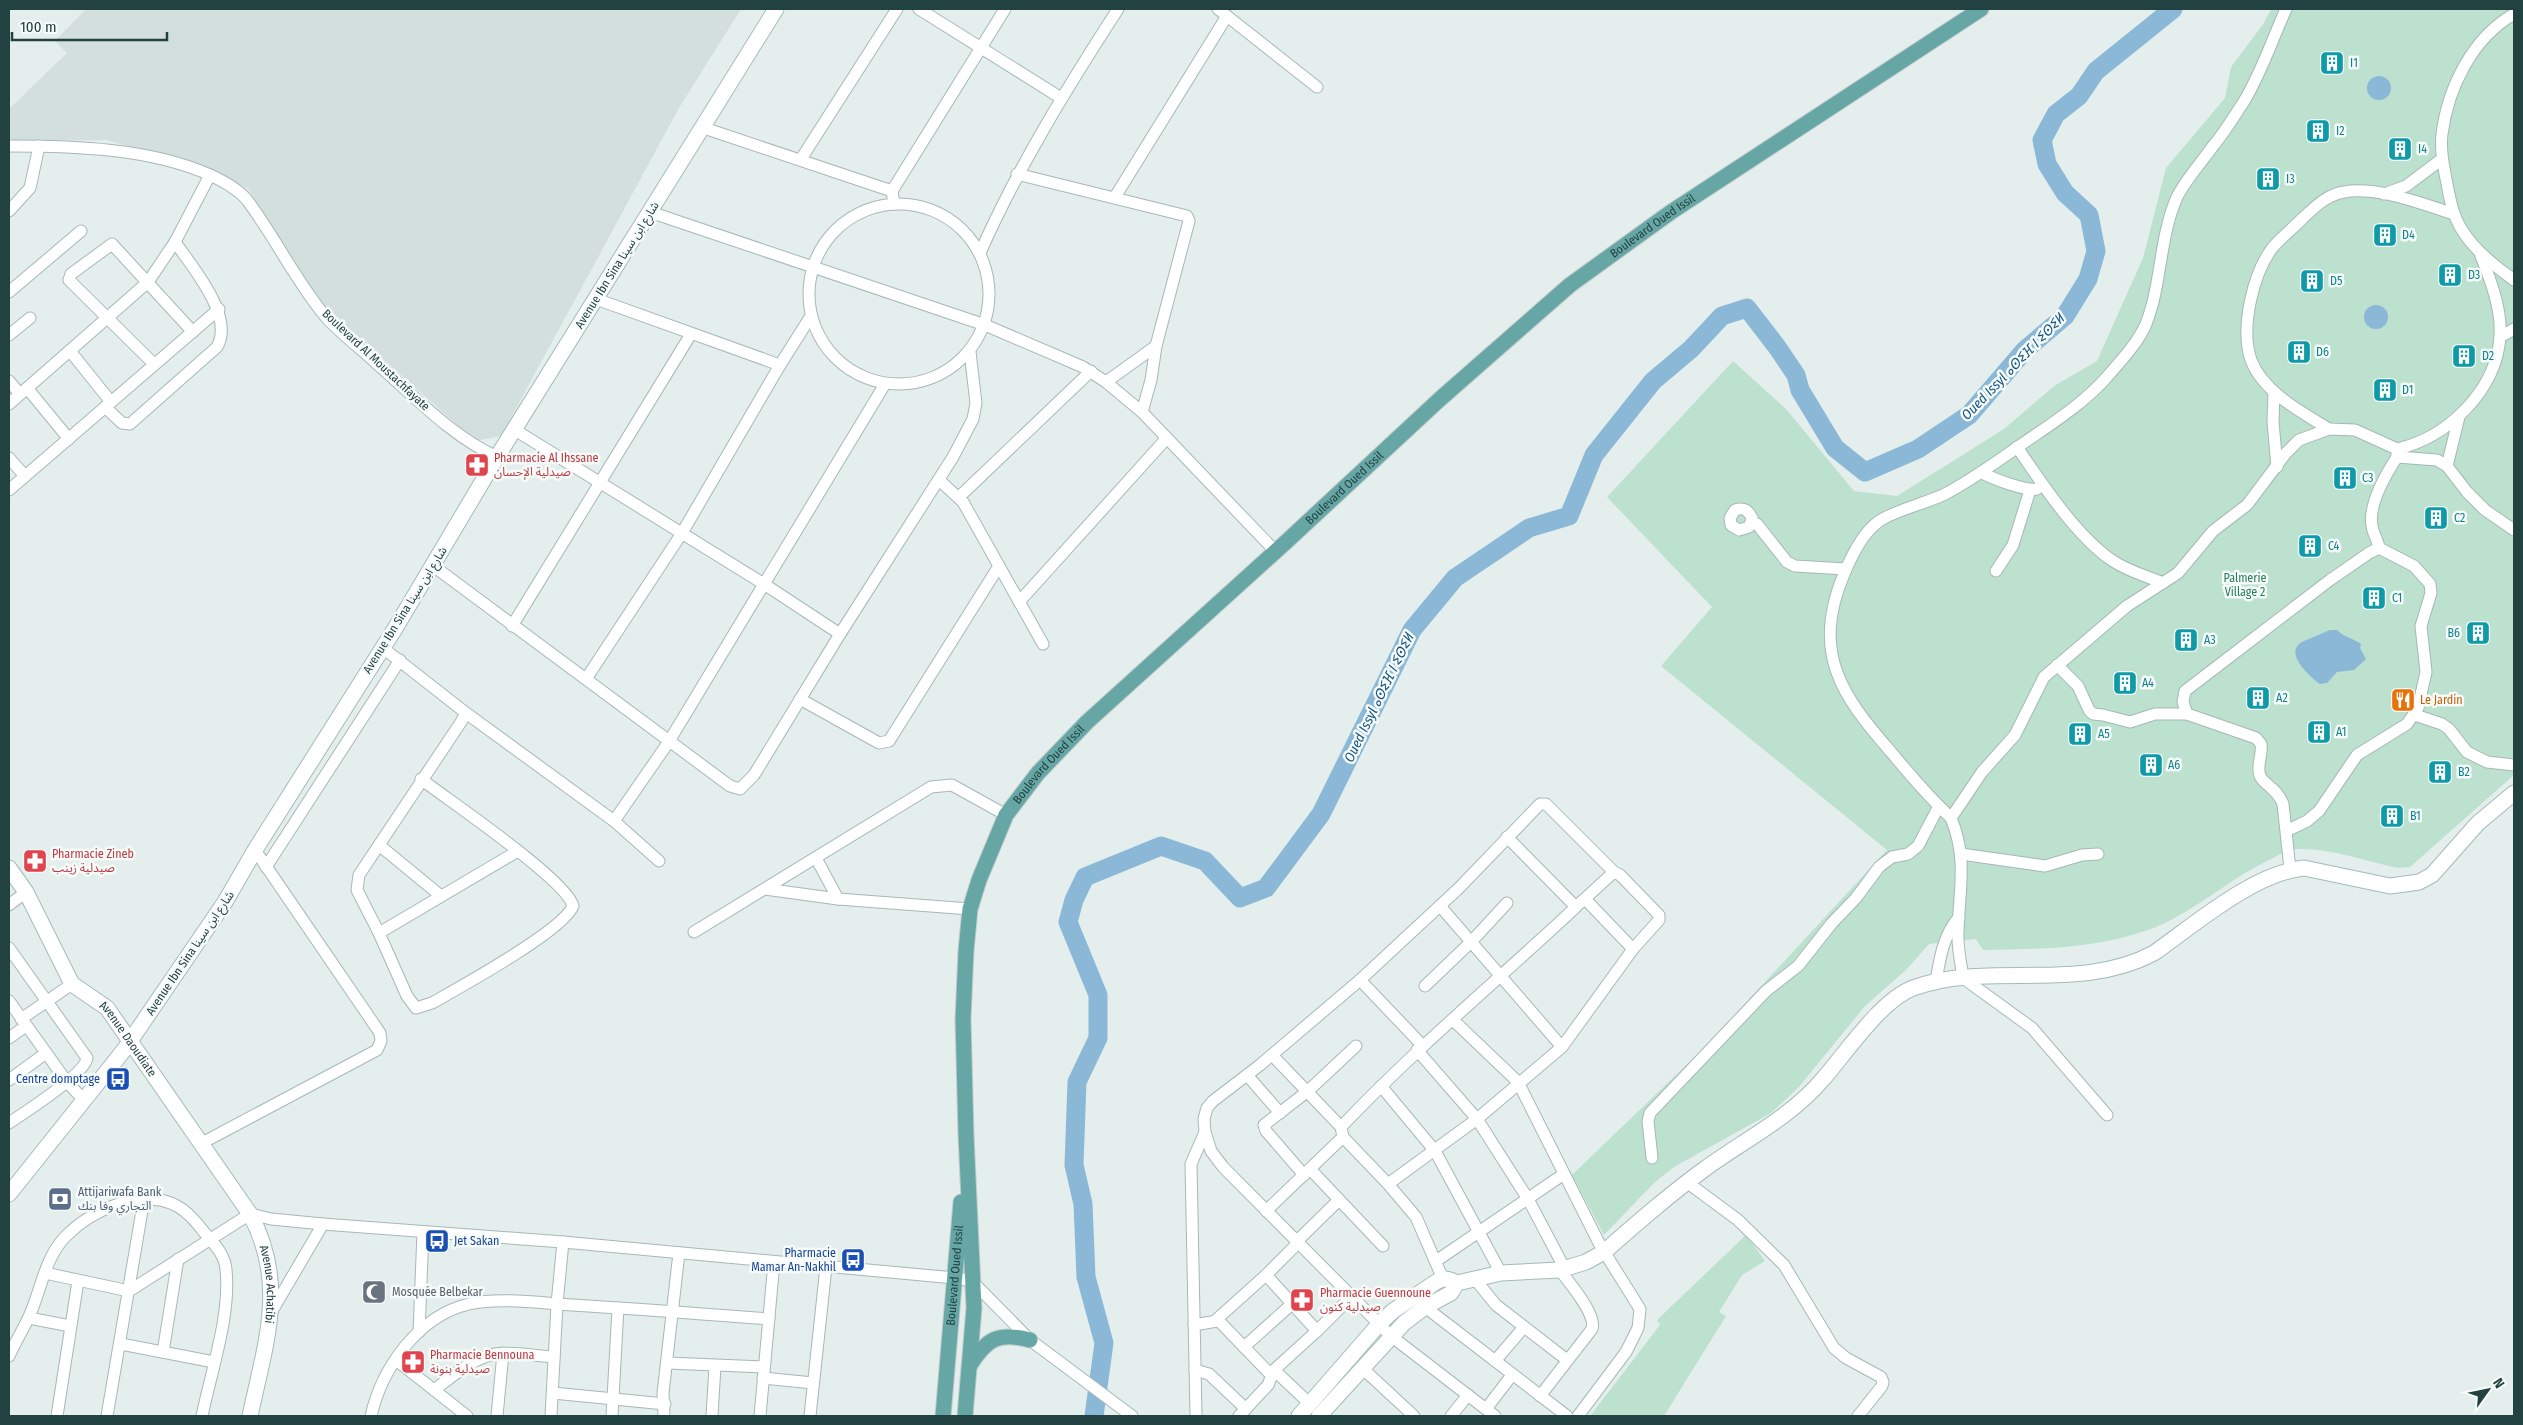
<svg xmlns="http://www.w3.org/2000/svg" width="2523" height="1425" viewBox="0 0 2523 1425" font-family="'Fira Sans Condensed','Noto Sans Arabic','Noto Sans Tifinagh',sans-serif">
	<style>
		.built { fill: #d2dfdd }
		.green { fill: #bce1cf }
		.water { fill: #8ab8d6 }
		.lines { fill: none; stroke-linecap: round; stroke-linejoin: round }
		.river { stroke: #8ab8d6; stroke-width: 19 }
		.street-casing { stroke: #a6b8b6; stroke-width: 13 }
		.secondary-casing { stroke: #a2bbb9; stroke-width: 17 }
		.primary-casing { stroke: #c1caca; stroke-width: 17 }
		.street { stroke: #fff; stroke-width: 11 }
		.secondary { stroke: #fff; stroke-width: 15 }
		.primary { stroke: #66a7a6; stroke-width: 15 }
		.labels { text-anchor: middle; dominant-baseline: central; stroke-width: 5; stroke-linejoin: round; paint-order: stroke }
		.culture-label { font-size: 12px; fill: #0d838f; stroke: #f6fbf9; text-anchor: start }
		.street-label { font-size: 12px; fill: #224241; stroke: #f6fbf9 }
		.health-label { font-size: 12px; fill: #be3a42; stroke: #f6fbf9; text-anchor: start }
		.park-label { font-size: 12px; fill: #297c5d; stroke: #f6fbf9 }
		.food-label { font-size: 12px; fill: #c56008; stroke: #f6fbf9; text-anchor: start }
		.transit-label { font-size: 12px; fill: #164399; stroke: #f6fbf9; text-anchor: end }
		.service-label { font-size: 12px; fill: #4e5e75; stroke: #f6fbf9; text-anchor: start }
		.worship-label { font-size: 12px; fill: #5b616d; stroke: #f6fbf9; text-anchor: start }
		.water-label { font-size: 14px; font-style: italic; fill: #185782; stroke: #f6fbf9 }
	</style>
	<rect width="100%" height="100%" fill="#e4efed"/>
	<path class="built" d="M86,9H741L679,108L501,436L475,441L346,326L316,296L248,189L212,169L106,140L9,141V109L67,53L55,41Z"/>
	<g class="green">
		<path d="M2271,9H2514V775L2410,867L2398,868C2365,861 2331,848 2297,849C2287,850 2277,856 2269,860C2227,880 2191,915 2148,930C2094,949 2039,949 1983,950L1976,939L1929,944L1906,970L1865,1006L1798,1088L1771,1113L1674,1167L1655,1182L1604,1235L1572,1175L1703,1049L1887,850L1661,666L1712,607L1607,497L1733,361L1786,409L1854,491L1897,496L2004,429L2054,386L2097,361L2143,258L2166,168L2225,98L2231,67L2264,23Z"/>
		<path d="M1746,1235L1765,1261L1742,1275L1719,1312L1726,1316L1664,1416H1590L1660,1325L1657,1320Z"/>
	</g>
	<g class="water">
		<circle cx="2379" cy="88" r="12"/>
		<circle cx="2376" cy="317" r="12"/>
		<path d="M2330,630H2337C2345,638 2353,638 2361,644L2360,648L2366,659L2354,670L2337,672L2327,683L2320,684C2310,677 2281,651 2304,641C2313,637 2321,634 2330,630Z"/>
	</g>
	<g class="lines">
		<path class="river" d="M1094,1416L1104,1343L1086,1277L1083,1204L1074,1165L1077,1082L1098,1038V995L1068,922L1074,900L1085,877L1161,846L1205,861L1240,898L1266,888L1321,814L1412,630L1455,578L1529,528L1569,516L1594,455L1653,381L1691,349L1722,316L1747,308L1777,347L1796,375L1800,390L1835,448L1865,472L1918,449L1969,415L2025,350L2065,316L2088,279L2096,251L2089,215L2065,193L2047,164L2042,140L2056,114L2079,96L2096,71L2173,9"/>
		<defs>
			<g id="street">
				<path d="M919,9L1061,98"/>
				<path d="M2514,14C2472,38 2448,88 2442,134C2440,151 2444,168 2447,184C2450,200 2453,216 2462,230C2475,251 2495,266 2514,280"/>
				<path d="M1227,16L1317,87"/>
				<path d="M704,128L892,191"/>
				<path d="M9,146C73,146 150,148 210,175C221,180 239,190 247,200C275,237 295,280 325,316C340,333 359,347 375,362C413,395 451,436 497,457"/>
				<path d="M801,159L897,9"/>
				<path d="M1017,174L1187,216L1189,221L1156,346L1151,380L1142,412"/>
				<path d="M2384,194L2406,186L2442,159"/>
				<path d="M1115,197L1227,16L1218,9"/>
				<circle cx="899" cy="294" r="90"/>
				<path d="M894,204L892,191L1005,9"/>
				<path d="M9,211L30,188L39,146"/>
				<path d="M650,212L985,325L1083,367L1106,382L1142,412L1276,552"/>
				<path d="M980,253C1018,167 1067,88 1118,9"/>
				<path d="M9,292L81,231"/>
				<path d="M596,299L780,365"/>
				<path d="M9,335L30,318"/>
				<path d="M2500,337L2514,329"/>
				<path d="M70,351L111,402"/>
				<path d="M154,364L69,280L71,274L112,244L193,332"/>
				<path d="M9,381L20,394"/>
				<path d="M1106,382L1156,346"/>
				<path d="M27,388L69,439"/>
				<path d="M2274,392L2273,422L2277,467"/>
				<path d="M9,404L148,282L175,242L210,175"/>
				<path d="M105,407L122,423L130,424L217,347C235,316 192,267 175,242"/>
				<path d="M2329,429C2301,412 2263,392 2251,360C2240,328 2253,273 2273,247C2282,237 2293,228 2303,218C2315,207 2326,195 2344,192C2377,186 2423,204 2454,214"/>
				<path d="M515,430L764,584L840,634"/>
				<path d="M2017,447C2042,484 2077,537 2113,561C2128,571 2146,576 2163,583"/>
				<path d="M2397,449C2447,438 2496,391 2500,337C2502,310 2491,281 2481,256"/>
				<path d="M9,458L25,476"/>
				<path d="M2447,466L2459,417"/>
				<path d="M1982,473C1994,479 2025,491 2037,489"/>
				<path d="M939,480L963,502L1043,644"/>
				<path d="M9,490L219,309"/>
				<path d="M959,497L1091,371"/>
				<path d="M1751,522L1749,527L1739,530L1731,525L1730,518L1735,510C1744,507 1748,510 1752,518L1751,522L1757,524L1787,562L1795,566L1846,569"/>
				<path d="M2379,548C2378,540 2373,534 2372,526C2368,505 2386,474 2397,457"/>
				<path d="M432,565L730,786L740,789L754,775L840,634L953,457L973,419L976,403L970,352"/>
				<path d="M1996,571L2013,545L2030,490"/>
				<path d="M1019,602L1166,439"/>
				<path d="M512,626L691,334"/>
				<path d="M383,648L466,713L614,821L659,861"/>
				<path d="M2057,665L2078,686L2089,710L2093,714L2103,715L2130,722L2155,714H2187"/>
				<path d="M586,679L682,533L780,365L811,316"/>
				<path d="M800,699L879,743L889,741L999,566"/>
				<path d="M2415,715L2442,724L2449,729L2467,752L2487,762L2514,765"/>
				<path d="M421,779C448,800 567,880 573,906C563,931 460,987 432,1003L416,1008L407,996L379,933L357,890L359,875L461,722L466,713"/>
				<path d="M1951,818C1929,797 1910,775 1891,752C1841,695 1811,652 1844,574C1851,557 1863,533 1878,522C1892,511 1927,503 1945,494C1970,481 1992,465 2015,449C2046,427 2080,407 2106,378C2119,363 2138,343 2146,324C2162,283 2159,238 2177,197C2186,179 2201,163 2213,146C2224,133 2233,118 2243,103C2261,74 2272,40 2286,9"/>
				<path d="M614,821L668,743L885,384"/>
				<path d="M2286,831L2307,821L2319,811L2357,755L2407,724L2418,708L2426,672L2421,626L2431,593L2430,584L2414,566L2379,548L2369,553L2330,580L2185,691L2183,702L2187,714L2256,738L2261,744C2263,754 2256,766 2260,776C2264,785 2277,788 2283,804L2290,869"/>
				<path d="M379,845L441,896"/>
				<path d="M1961,854L2045,866L2082,855L2098,854"/>
				<path d="M816,858L838,899"/>
				<path d="M266,867L400,660"/>
				<path d="M765,889L838,899L970,909"/>
				<path d="M1585,899L1633,949"/>
				<path d="M1579,904L1614,872"/>
				<path d="M9,905L26,892"/>
				<path d="M1440,906L1562,1047"/>
				<path d="M694,932L931,787L952,785L1006,815"/>
				<path d="M379,933L518,851"/>
				<path d="M9,948L87,1058C85,1074 24,1113 9,1123"/>
				<path d="M1360,980L1422,1045"/>
				<path d="M1936,981C1940,958 1943,936 1959,917"/>
				<path d="M1425,986L1471,942L1507,903"/>
				<path d="M9,1001L67,1082L83,1099"/>
				<path d="M21,1019L72,984"/>
				<path d="M1453,1020L1518,1082L1600,1245L1640,1309L1638,1328L1626,1352L1578,1416"/>
				<path d="M9,1038L26,1026"/>
				<path d="M1417,1050L1477,1119L1528,1199L1565,1269"/>
				<path d="M1272,1055L1341,1127L1343,1137L1388,1184L1416,1217L1443,1279"/>
				<path d="M1247,1075L1280,1113"/>
				<path d="M9,1080L46,1053"/>
				<path d="M1381,1086L1435,1151L1501,1273"/>
				<path d="M2107,1115L2032,1028L1963,978C1961,963 1957,947 1958,932C1959,890 1968,859 1951,818L1982,772L2015,735L2044,677L2127,606L2178,573L2213,531L2247,505L2286,453L2299,440L2329,429L2355,430L2397,449V457L2437,460L2447,466L2467,492L2485,510L2514,530"/>
				<path d="M1341,1127C1415,1049 1498,980 1576,907L1507,837"/>
				<path d="M202,1143L377,1050L381,1041L380,1033L255,850"/>
				<path d="M1652,1158L1648,1121L1650,1113L1766,991L1798,966L1832,923L1856,898L1879,867L1892,857L1908,854L1918,846L1939,806"/>
				<path d="M1310,1169L1383,1246"/>
				<path d="M1304,1175L1266,1131L1264,1125L1308,1091L1356,1046"/>
				<path d="M1688,1183L1738,1220L1784,1265L1834,1348L1846,1358L1881,1377L1883,1382L1882,1386L1858,1416"/>
				<path d="M1388,1184L1477,1119L1562,1047L1633,949L1659,920V915L1620,875L1614,872L1546,804H1540L1459,888L1360,980L1260,1065L1213,1101L1207,1108L1204,1119L1205,1132L1211,1151L1223,1167L1391,1336L1495,1416"/>
				<path d="M1266,1211L1343,1137"/>
				<path d="M1296,1242L1339,1200"/>
				<path d="M1298,1243L1266,1275L1317,1331L1274,1370L1309,1403"/>
				<path d="M1436,1261L1564,1174"/>
				<path d="M45,1273L129,1291L250,1214L271,1219L323,1224L563,1242L955,1278L972,1281L1030,1340L1132,1416"/>
				<path d="M1266,1275L1217,1319L1272,1376"/>
				<path d="M1474,1278L1496,1305L1567,1360"/>
				<path d="M1425,1307L1567,1416"/>
				<path d="M272,1311L323,1224"/>
				<path d="M29,1318L70,1326"/>
				<path d="M1194,1325L1217,1321"/>
				<path d="M1317,1331L1351,1297"/>
				<path d="M419,1332L423,1232"/>
				<path d="M121,1344L214,1362"/>
				<path d="M1244,1347L1293,1303"/>
				<path d="M163,1352L178,1259"/>
				<path d="M9,1356C15,1343 22,1331 28,1319C41,1292 44,1258 66,1236C92,1210 142,1187 177,1206C188,1212 196,1222 204,1232C214,1244 225,1254 226,1270C231,1314 211,1372 202,1416"/>
				<path d="M396,1360L467,1416"/>
				<path d="M1495,1361L1524,1327"/>
				<path d="M668,1363L764,1367"/>
				<path d="M1362,1368L1414,1416"/>
				<path d="M1195,1370L1209,1374L1246,1409"/>
				<path d="M763,1378L813,1383"/>
				<path d="M434,1390C452,1377 472,1358 495,1354C513,1351 535,1356 554,1357"/>
				<path d="M553,1393L665,1404"/>
				<path d="M1540,1396L1592,1329C1597,1314 1569,1283 1560,1270"/>
				<path d="M1486,1409L1512,1375"/>
				<path d="M57,1416L78,1281"/>
				<path d="M107,1416L144,1199"/>
				<path d="M371,1416C382,1368 418,1316 469,1304C499,1297 541,1303 572,1305C638,1309 703,1314 769,1319"/>
				<path d="M497,1416L503,1353"/>
				<path d="M551,1416L557,1304L563,1242"/>
				<path d="M612,1416L618,1308"/>
				<path d="M664,1416L663,1393L679,1253"/>
				<path d="M712,1416L715,1366"/>
				<path d="M760,1416L774,1262"/>
				<path d="M810,1416L826,1267"/>
				<path d="M1196,1416L1191,1164L1205,1132"/>
				<path d="M1239,1416L1268,1385L1274,1370"/>
				<path d="M1451,1416L1468,1395"/>
			</g>
			<g id="secondary">
				<path id="s1" d="M9,868L26,892L72,984L107,1008L250,1214C288,1284 265,1344 250,1416"/>
				<path d="M9,1194L124,1050L225,902L255,850L396,627L497,457L776,9"/>
				<path d="M1299,1416L1380,1323L1393,1311L1436,1282C1444,1278 1449,1278 1457,1283L1501,1273L1560,1270L1586,1262L1604,1252C1637,1223 1670,1194 1706,1168C1746,1139 1791,1117 1823,1079C1846,1053 1881,1000 1913,988C1989,960 2077,994 2154,953C2195,924 2254,873 2304,868L2390,886L2419,882L2432,875L2478,823L2514,793"/>
				<path d="M1319,1416L1404,1323L1425,1307L1451,1293L1457,1283"/>
			</g>
			<g id="primary">
				<path d="M970,1365C987,1338 999,1332 1030,1340"/>
				<path id="s2" d="M943,1416L961,1202"/>
				<path id="s3" d="M965,1416L974,1308L966,1135L963,1019L966,951L970,909L979,880L1006,815L1038,773L1087,722L1286,542L1440,399L1570,285L1671,212L1981,9"/>
			</g>
		</defs>
		<use href="#street" class="street-casing"/>
		<use href="#secondary" class="secondary-casing"/>
		<use href="#primary" class="primary-casing"/>
		<use href="#street" class="street"/>
		<use href="#secondary" class="secondary"/>
		<use href="#primary" class="primary"/>
	</g>
	<defs>
		<symbol id="building-square" viewBox="-11 -11 22 22"><rect x="-9" y="-9" width="18" height="18" rx="4" fill="#0f9aa8" stroke="#f6fbf9"/><path d="M-4-6H4V6H1V3H-1V6H-4ZM-2.5-4.3h1.7v1.8h-1.7ZM.8-4.3h1.7v1.8H.8ZM-2.5-1h1.7V.8h-1.7ZM.8-1h1.7V.8H.8Z" fill="#fff"/></symbol>
		<symbol id="pharmacy-square" viewBox="-11 -11 22 22"><rect x="-9" y="-9" width="18" height="18" rx="4" fill="#e0444e" stroke="#f6fbf9"/><path d="M-2-6h4v4h4v4h-4v4h-4v-4h-4v-4h4Z" fill="#fff"/></symbol>
		<symbol id="restaurant-square" viewBox="-11 -11 22 22"><rect x="-9" y="-9" width="18" height="18" rx="4" fill="#e8710a" stroke="#f6fbf9"/><path d="M-5-6h1v4h1v-4h1v4h1v-4h1v5L-1.5 .5V6h-2V.5L-5-1ZM5-6V6H3V1.5H1.5Q1.5-4 5-6Z" fill="#fff"/></symbol>
		<symbol id="bus-square" viewBox="-11 -11 22 22"><rect x="-9" y="-9" width="18" height="18" rx="4" fill="#1a4fb4" stroke="#f6fbf9"/><path d="M-5-6H5V4H4V6H2V4H-2V6H-4V4H-5ZM-3.5-4V0h7V-4ZM-3.5 1.2v1.5H-2V1.2ZM2 1.2v1.5H3.5V1.2Z" fill="#fff"/></symbol>
		<symbol id="bank-square" viewBox="-11 -11 22 22"><rect x="-9" y="-9" width="18" height="18" rx="4" fill="#5c6f8a" stroke="#f6fbf9"/><path d="M-6-4H6V4H-6ZM0-2.3a2.3 2.3 0 1 0 0 4.6a2.3 2.3 0 1 0 0-4.6Z" fill="#fff"/></symbol>
		<symbol id="mosque-square" viewBox="-11 -11 22 22"><rect x="-9" y="-9" width="18" height="18" rx="4" fill="#6b7280" stroke="#f6fbf9"/><path d="M3.5-4.9A6 6 0 1 0 3.5 4.9A5 5 0 1 1 3.5-4.9Z" fill="#fff"/></symbol>
	</defs>
	<g fill-rule="evenodd">
		<use href="#building-square" x="2318" y="49" width="28" height="28"/>
		<use href="#building-square" x="2304" y="117" width="28" height="28"/>
		<use href="#building-square" x="2386" y="135" width="28" height="28"/>
		<use href="#building-square" x="2254" y="165" width="28" height="28"/>
		<use href="#building-square" x="2371" y="221" width="28" height="28"/>
		<use href="#building-square" x="2436" y="261" width="28" height="28"/>
		<use href="#building-square" x="2298" y="267" width="28" height="28"/>
		<use href="#building-square" x="2285" y="338" width="28" height="28"/>
		<use href="#building-square" x="2450" y="342" width="28" height="28"/>
		<use href="#building-square" x="2371" y="376" width="28" height="28"/>
		<use href="#pharmacy-square" x="463" y="451" width="28" height="28"/>
		<use href="#building-square" x="2331" y="464" width="28" height="28"/>
		<use href="#building-square" x="2422" y="504" width="28" height="28"/>
		<use href="#building-square" x="2296" y="532" width="28" height="28"/>
		<use href="#building-square" x="2360" y="584" width="28" height="28"/>
		<use href="#building-square" x="2464" y="619" width="28" height="28"/>
		<use href="#building-square" x="2172" y="626" width="28" height="28"/>
		<use href="#building-square" x="2111" y="669" width="28" height="28"/>
		<use href="#building-square" x="2244" y="684" width="28" height="28"/>
		<use href="#restaurant-square" x="2389" y="686" width="28" height="28"/>
		<use href="#building-square" x="2305" y="718" width="28" height="28"/>
		<use href="#building-square" x="2066" y="720" width="28" height="28"/>
		<use href="#building-square" x="2137" y="751" width="28" height="28"/>
		<use href="#building-square" x="2426" y="758" width="28" height="28"/>
		<use href="#building-square" x="2378" y="802" width="28" height="28"/>
		<use href="#pharmacy-square" x="21" y="847" width="28" height="28"/>
		<use href="#bus-square" x="104" y="1065" width="28" height="28"/>
		<use href="#bank-square" x="46" y="1185" width="28" height="28"/>
		<use href="#bus-square" x="423" y="1227" width="28" height="28"/>
		<use href="#bus-square" x="839" y="1246" width="28" height="28"/>
		<use href="#mosque-square" x="360" y="1278" width="28" height="28"/>
		<use href="#pharmacy-square" x="1288" y="1286" width="28" height="28"/>
		<use href="#pharmacy-square" x="399" y="1348" width="28" height="28"/>
	</g>
	<g class="labels">
		<g class="culture-label">
			<text x="2350" y="63">I1</text>
			<text x="2336" y="131">I2</text>
			<text x="2418" y="149">I4</text>
			<text x="2286" y="179">I3</text>
			<text x="2402" y="235">D4</text>
			<text x="2468" y="275">D3</text>
			<text x="2330" y="281">D5</text>
			<text x="2316" y="352">D6</text>
			<text x="2482" y="356">D2</text>
			<text x="2402" y="390">D1</text>
			<text x="2362" y="478">C3</text>
			<text x="2454" y="518">C2</text>
			<text x="2328" y="546">C4</text>
			<text x="2392" y="598">C1</text>
			<text x="2460" y="633" text-anchor="end">B6</text>
			<text x="2204" y="640">A3</text>
			<text x="2142" y="683">A4</text>
			<text x="2276" y="698">A2</text>
			<text x="2336" y="732">A1</text>
			<text x="2098" y="734">A5</text>
			<text x="2168" y="765">A6</text>
			<text x="2458" y="772">B2</text>
			<text x="2410" y="816">B1</text>
		</g>
		<g class="street-label">
			<text stroke="none"><textPath href="#s3" startOffset="1485">Boulevard Oued Issil</textPath></text>
			<text transform="translate(617 265) rotate(-58)">Avenue Ibn Sina شارع ابن سينا</text>
			<text transform="translate(376 360) rotate(43)">Boulevard Al Moustachfayate</text>
			<text stroke="none"><textPath href="#s3" startOffset="1080">Boulevard Oued Issil</textPath></text>
			<text transform="translate(405 610) rotate(-58)">Avenue Ibn Sina شارع ابن سينا</text>
			<text stroke="none"><textPath href="#s3" startOffset="675">Boulevard Oued Issil</textPath></text>
			<text transform="translate(190 953) rotate(-56)">Avenue Ibn Sina شارع ابن سينا</text>
			<text stroke="none"><textPath href="#s1" startOffset="212">Avenue Daoudiate</textPath></text>
			<text stroke="none"><textPath href="#s2" startOffset="141">Boulevard Oued Issil</textPath></text>
			<text stroke="none"><textPath href="#s1" startOffset="499">Avenue Achatibi</textPath></text>
		</g>
		<g class="health-label">
			<text x="494" y="458">Pharmacie Al Ihssane<tspan x="494" dy="14">صيدلية الإحسان</tspan></text>
			<text x="52" y="854">Pharmacie Zineb<tspan x="52" dy="14">صيدلية زينب</tspan></text>
			<text x="1320" y="1293">Pharmacie Guennoune<tspan x="1320" dy="14">صيدلية كنون</tspan></text>
			<text x="430" y="1355">Pharmacie Bennouna<tspan x="430" dy="14">صيدلية بنونة</tspan></text>
		</g>
		<g class="park-label">
			<text x="2245" y="578">Palmerie<tspan x="2245" dy="14">Village 2</tspan></text>
		</g>
		<g class="food-label">
			<text x="2420" y="700">Le Jardin</text>
		</g>
		<g class="transit-label">
			<text x="100" y="1079">Centre domptage</text>
			<text x="454" y="1241" text-anchor="start">Jet Sakan</text>
			<text x="836" y="1253">Pharmacie<tspan x="836" dy="14">Mamar An-Nakhil</tspan></text>
		</g>
		<g class="service-label">
			<text x="78" y="1192">Attijariwafa Bank<tspan x="78" dy="14">التجاري وفا بنك</tspan></text>
		</g>
		<g class="worship-label">
			<text x="392" y="1292">Mosquée Belbekar</text>
		</g>
		<g class="water-label">
			<text transform="translate(2013 367) rotate(-46)">Oued Issyl ⴰⵙⵉⴼ ⵏ ⵉⵙⵉⵍ</text>
			<text transform="translate(1379 698) rotate(-64)">Oued Issyl ⴰⵙⵉⴼ ⵏ ⵉⵙⵉⵍ</text>
		</g>
	</g>
	<rect width="2523" height="1425" fill="none" stroke="#224241" stroke-width="20"/>
	<g transform="translate(2488 1390) rotate(57)" stroke="#f6fbf9" stroke-width="4" paint-order="stroke">
	<path d="M0-4L9 19L0 12L-9 19Z" fill="#224241"/>
	<text y="-8" font-size="14" font-weight="bold" text-anchor="middle" fill="#224241">N</text>
	</g>
	<path d="M12 32v8h155v-8" fill="none" stroke="#224241" stroke-width="2.5"/>
	<text x="20" y="32" font-size="15" fill="#224241" stroke="#f6fbf9" stroke-width="4" paint-order="stroke">100 m</text>
</svg>
